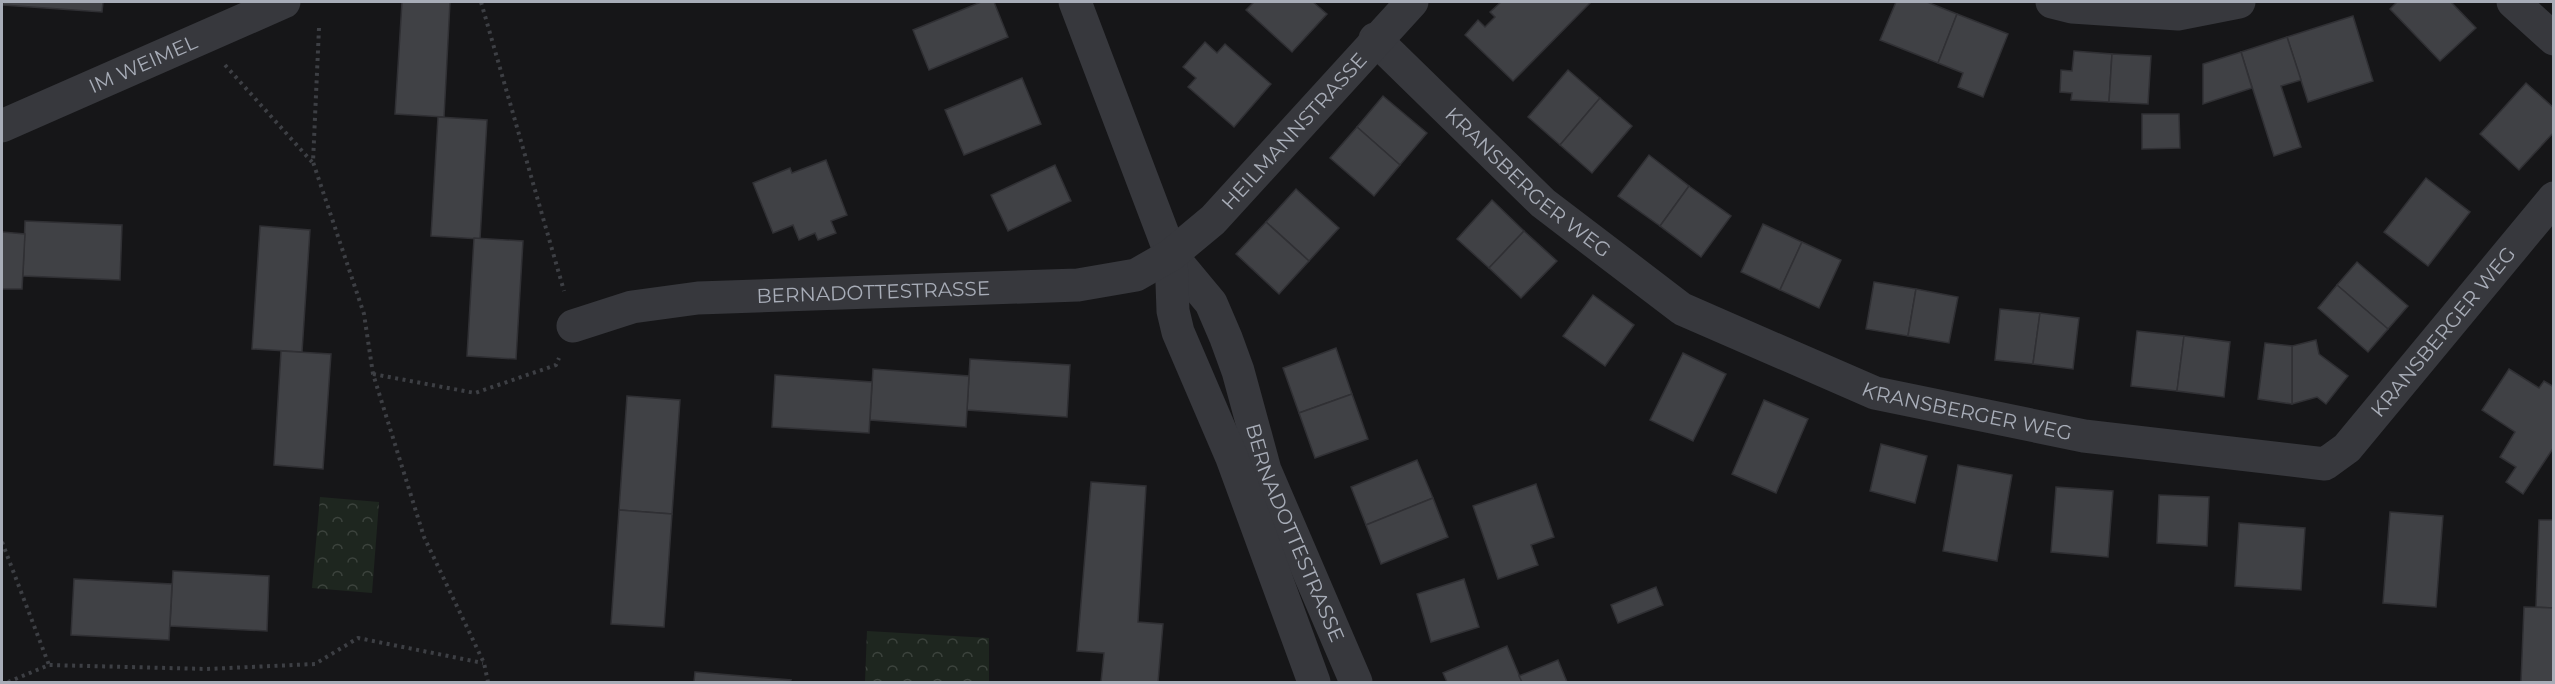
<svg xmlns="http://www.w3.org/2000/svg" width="2555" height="684" viewBox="0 0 2555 684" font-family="Montserrat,sans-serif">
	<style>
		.park { fill: url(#park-crowns) }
		.building { fill: #404145; stroke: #303034; stroke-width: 1.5 }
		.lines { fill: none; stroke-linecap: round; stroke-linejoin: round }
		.path { stroke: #3d3f44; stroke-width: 4; stroke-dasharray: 3 4.5; stroke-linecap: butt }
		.minor { stroke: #37383d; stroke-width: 33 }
		.labels { text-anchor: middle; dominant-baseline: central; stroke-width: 4.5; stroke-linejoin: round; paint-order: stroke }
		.street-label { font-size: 20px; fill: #a8adb8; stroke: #111113 }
	</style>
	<defs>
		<pattern id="park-crowns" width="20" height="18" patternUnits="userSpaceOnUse" patternTransform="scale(1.5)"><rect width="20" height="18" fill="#1e261f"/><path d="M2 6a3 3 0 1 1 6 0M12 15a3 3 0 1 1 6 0" fill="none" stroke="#3c433d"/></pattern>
	</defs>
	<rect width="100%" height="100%" fill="#161618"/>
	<g class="park">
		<path d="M320,497L379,502L372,593L312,588Z"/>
		<path d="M867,631L989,638V682H865Z"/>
	</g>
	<g class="building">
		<path d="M3,2H103L102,12L3,5Z"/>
		<path d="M402,2H450L444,117L395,114Z"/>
		<path d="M981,2H994L1008,37L929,70L913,30Z"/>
		<path d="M1254,2H1313L1327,14L1292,52L1246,10Z"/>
		<path d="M1501,2H1591L1513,81L1465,35L1478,20L1485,27L1495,17L1490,12Z"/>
		<path d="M1896,2H1927L1957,14L1938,63L1880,40Z"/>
		<path d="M2397,2H2451L2476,28L2440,61L2390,9Z"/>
		<path d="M1957,14L2008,34L1983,97L1958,87L1963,73L1938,63Z"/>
		<path d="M2353,16L2373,81L2308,102L2287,37Z"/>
		<path d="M2287,37L2301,80L2281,86L2301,147L2274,156L2241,52Z"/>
		<path d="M1205,42L1217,53L1225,44L1271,84L1234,127L1188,87L1196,78L1183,67Z"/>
		<path d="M2074,51L2112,54L2109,102L2071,100L2072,93L2060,92L2061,70L2072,71Z"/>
		<path d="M2241,52L2252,88L2203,104V64Z"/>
		<path d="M2112,54L2151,56L2148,104L2109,102Z"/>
		<path d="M1568,70L1600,98L1560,145L1528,117Z"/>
		<path d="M1022,78L1041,124L964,155L945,110Z"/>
		<path d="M2526,83L2554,108V132L2519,170L2480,134Z"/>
		<path d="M1383,96L1427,133L1400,165L1357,127Z"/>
		<path d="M1600,98L1632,126L1592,173L1560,145Z"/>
		<path d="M2142,114H2179L2180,148L2142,149Z"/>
		<path d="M438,117L487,120L480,239L431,236Z"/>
		<path d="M1357,127L1400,165L1374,196L1330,158Z"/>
		<path d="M1649,155L1689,186L1660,226L1618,196Z"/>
		<path d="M826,160L847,215L831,221L836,233L818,240L815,233L799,240L793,225L773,233L753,183L790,168L792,173Z"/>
		<path d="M1055,165L1071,201L1008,231L991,195Z"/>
		<path d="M2426,178L2470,212L2428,266L2384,232Z"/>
		<path d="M1689,186L1731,216L1701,257L1660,226Z"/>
		<path d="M1296,189L1339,228L1309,261L1266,222Z"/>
		<path d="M1492,200L1524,231L1489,268L1457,239Z"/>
		<path d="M25,221L122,225L120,280L23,276Z"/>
		<path d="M1266,222L1309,261L1279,294L1236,254Z"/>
		<path d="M1763,224L1802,242L1780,290L1741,272Z"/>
		<path d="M260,226L310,230L302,352L252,349Z"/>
		<path d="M1524,231L1557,261L1521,298L1489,268Z"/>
		<path d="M2,232L25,234L22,289H2Z"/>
		<path d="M474,238L523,241L516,359L467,356Z"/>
		<path d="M1802,242L1841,260L1819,308L1780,290Z"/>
		<path d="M2357,262L2408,306L2388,329L2337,285Z"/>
		<path d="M1874,282L1916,289L1908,336L1866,329Z"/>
		<path d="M2337,285L2388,329L2368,352L2318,308Z"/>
		<path d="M1916,289L1958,297L1949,343L1908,336Z"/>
		<path d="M1593,295L1634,325L1605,366L1563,336Z"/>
		<path d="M2000,309L2040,313L2033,364L1995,360Z"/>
		<path d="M2040,313L2079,318L2073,369L2033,364Z"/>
		<path d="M2137,331L2184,336L2177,391L2131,386Z"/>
		<path d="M2184,336L2230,342L2224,397L2177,391Z"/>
		<path d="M2316,340L2319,354L2348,376L2326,404L2317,397L2292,404V346Z"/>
		<path d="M2265,343L2292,346V404L2258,399Z"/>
		<path d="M1336,348L1352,394L1299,413L1283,368Z"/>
		<path d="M281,351L331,354L323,469L274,465Z"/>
		<path d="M1683,353L1726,374L1693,441L1650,420Z"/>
		<path d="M970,359L1070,365L1067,417L967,410Z"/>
		<path d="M873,369L969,376L966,427L870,420Z"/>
		<path d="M2509,369L2539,388L2544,381L2554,387V447L2523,494L2506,482L2516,467L2500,457L2515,432L2482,410Z"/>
		<path d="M775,375L872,382L869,433L772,427Z"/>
		<path d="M1352,394L1368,439L1315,458L1299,413Z"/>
		<path d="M627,396L680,400L672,514L619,510Z"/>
		<path d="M1764,400L1808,419L1776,493L1732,474Z"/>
		<path d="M1881,444L1927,456L1915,503L1870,491Z"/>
		<path d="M1417,460L1433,498L1366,525L1351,487Z"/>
		<path d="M1958,465L2012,475L1997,561L1943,551Z"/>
		<path d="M1091,482L1146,486L1138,622L1163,624L1158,682H1101L1104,653L1077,651Z"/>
		<path d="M1536,484L1554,537L1531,545L1538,565L1498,579L1473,506Z"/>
		<path d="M2056,487L2113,491L2108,557L2051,552Z"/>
		<path d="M2159,495L2209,497L2207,546L2157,543Z"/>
		<path d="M1433,498L1448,537L1381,564L1366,525Z"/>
		<path d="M619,510L672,514L664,627L611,624Z"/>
		<path d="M2390,512L2443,516L2436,607L2383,603Z"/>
		<path d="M2539,520H2554V608L2536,607Z"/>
		<path d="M2239,523L2305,528L2301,590L2235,586Z"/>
		<path d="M173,571L269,576L267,631L170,626Z"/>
		<path d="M74,579L172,584L169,640L71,635Z"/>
		<path d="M1464,579L1479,627L1431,642L1417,594Z"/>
		<path d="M1656,587L1663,605L1618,623L1611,605Z"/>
		<path d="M2524,607L2554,608V682H2521Z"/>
		<path d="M1507,646L1522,682H1447L1443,673Z"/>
		<path d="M1558,660L1567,682H1522L1519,676Z"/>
		<path d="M695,672L791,680L790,682H694Z"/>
	</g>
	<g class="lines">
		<g class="path">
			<path d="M481,2L564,291"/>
			<path d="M319,28L313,162L364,314L373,374L424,537L484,663L488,682"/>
			<path d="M225,65L312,162"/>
			<path d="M373,374L475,393L556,365L559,358"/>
			<path d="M2,542L49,665"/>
			<path d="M8,682L49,665L207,669L315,664L358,638L483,663"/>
		</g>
		<g class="minor">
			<path id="s1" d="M1075,2L1171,255L1211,303L1226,338L1238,371L1265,470L1356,682"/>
			<path d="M2052,2L2072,7L2178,14L2239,2"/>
			<path d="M2513,2L2554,39"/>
			<path id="s2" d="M1375,39L1543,203L1682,309L1875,393L2084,436L2325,464L2347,448L2554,198"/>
			<path id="s3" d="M2,126L284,2"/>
			<path d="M1171,255L1173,311L1178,332L1232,458L1314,682"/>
			<path id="s4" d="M573,326L632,307L698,298L1078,285L1136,275L1171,255L1213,220L1412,2"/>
		</g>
	</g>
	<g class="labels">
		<g class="street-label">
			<text stroke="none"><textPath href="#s3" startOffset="154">IM WEIMEL</textPath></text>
			<text stroke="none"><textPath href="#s4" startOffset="783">HEILMANNSTRASSE</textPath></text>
			<text stroke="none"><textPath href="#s2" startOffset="210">KRANSBERGER WEG</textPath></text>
			<text stroke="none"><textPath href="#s4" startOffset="304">BERNADOTTESTRASSE</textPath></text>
			<text stroke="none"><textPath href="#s2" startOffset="1254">KRANSBERGER WEG</textPath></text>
			<text stroke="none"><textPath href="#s2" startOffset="714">KRANSBERGER WEG</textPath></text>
			<text stroke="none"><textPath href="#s1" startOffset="578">BERNADOTTESTRASSE</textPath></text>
		</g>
	</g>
	<rect width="2555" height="684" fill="none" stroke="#a8adb8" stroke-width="6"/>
</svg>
